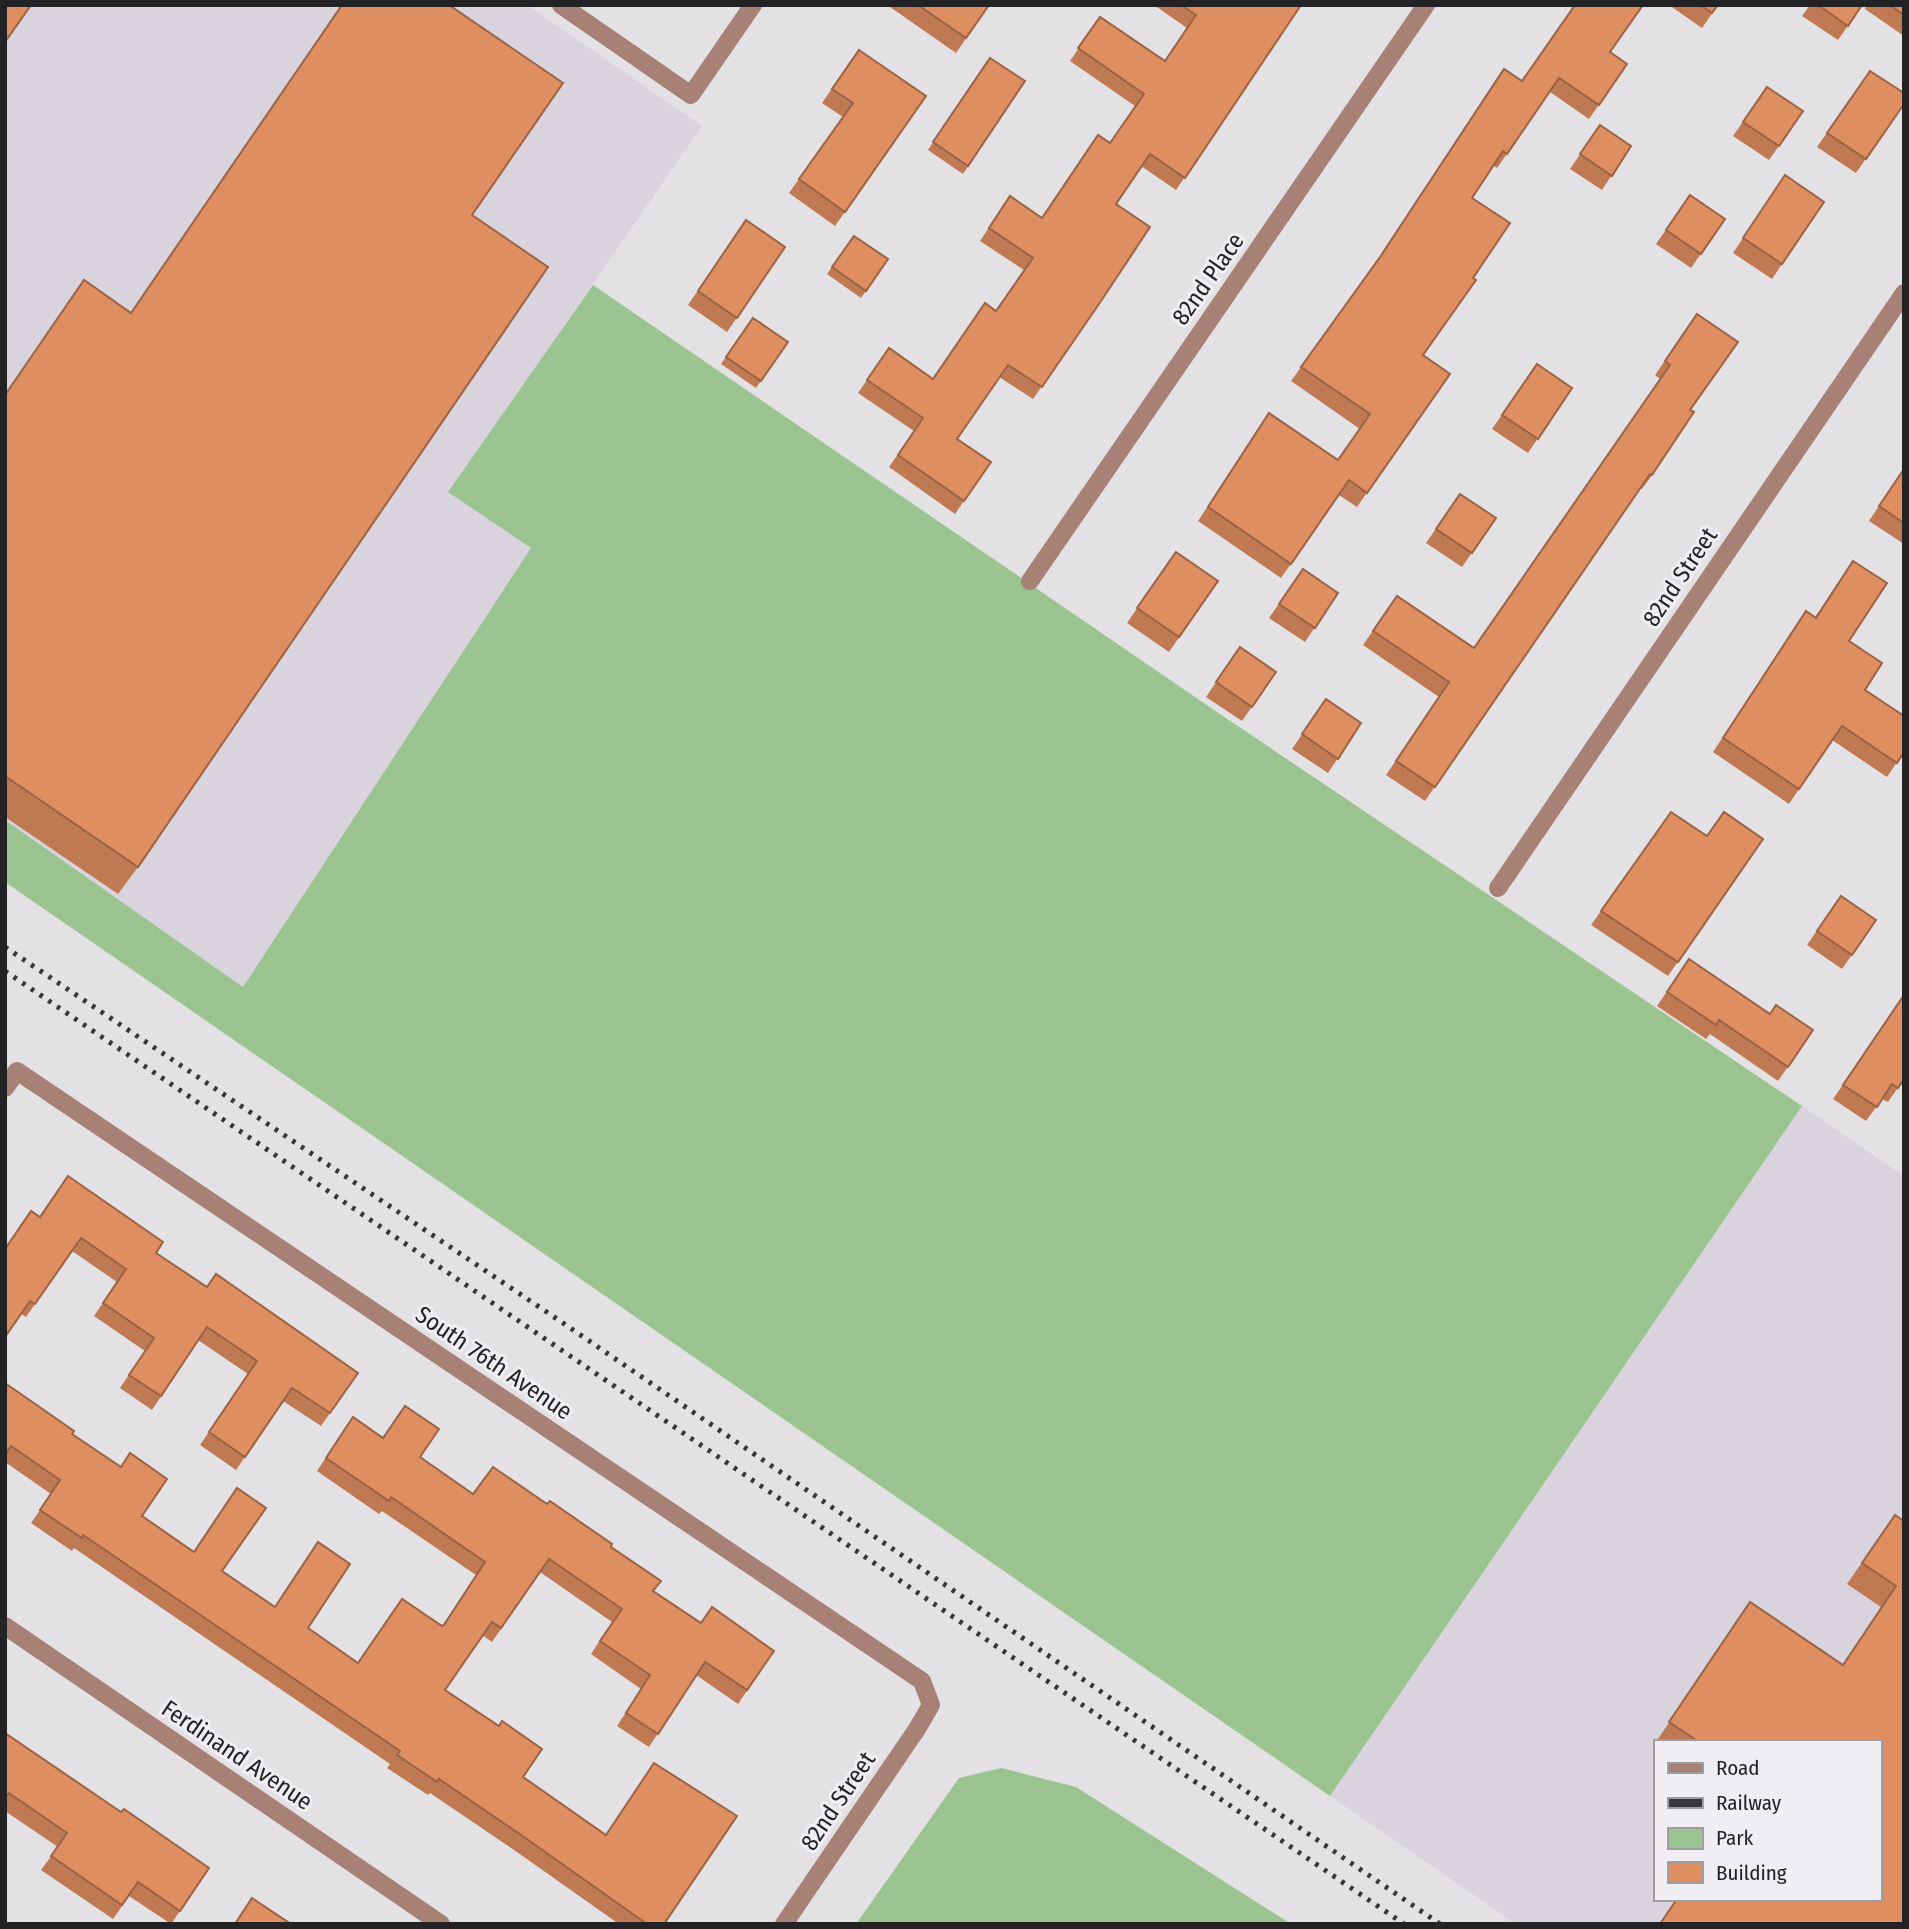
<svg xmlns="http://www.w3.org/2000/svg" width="1909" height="1929" viewBox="0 0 1909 1929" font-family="'Fira Sans Condensed',sans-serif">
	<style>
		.built { fill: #d9d3de; fill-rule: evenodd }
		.green { fill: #9ac390 }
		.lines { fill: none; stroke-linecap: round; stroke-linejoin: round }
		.minor { stroke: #a78076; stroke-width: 18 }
		.rail { stroke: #383639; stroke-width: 5; stroke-dasharray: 3.5 7; stroke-linecap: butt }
		.wall { fill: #bf7a53 }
		.building { fill: #de8e60; stroke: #9b6343; stroke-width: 2 }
		.labels { text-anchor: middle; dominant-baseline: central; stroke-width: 6; stroke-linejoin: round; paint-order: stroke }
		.street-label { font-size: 24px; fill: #232224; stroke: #f1eef3 }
	</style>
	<rect width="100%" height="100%" fill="#e4e1e5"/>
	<g class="built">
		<path d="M5,5H527L702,126L449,492L532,547L243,987L5,820Z"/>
		<path d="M1802,1106L1904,1176V1924H1516L1330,1796ZM1655,1742H1879V1899H1655Z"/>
	</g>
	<g class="green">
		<path d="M593,285L1214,710L1802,1106L1330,1796L5,882V820L243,987L531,548L448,492Z"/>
		<path d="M1001,1768L1076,1787L1291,1924H856L959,1778Z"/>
	</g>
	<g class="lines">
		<g class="minor">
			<path d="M561,5L691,95L753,5"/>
			<path d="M1030,581L1426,5"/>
			<path d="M1498,888L1904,293"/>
			<path d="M5,1088L17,1071L922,1681L931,1705L917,1729L784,1924"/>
			<path d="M5,1626L441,1924"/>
		</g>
		<g class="rail">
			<path d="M5,947L563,1323L1440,1924"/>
			<path d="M5,971L1404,1924"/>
		</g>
	</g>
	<g class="wall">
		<path d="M891,5H989L956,53L890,7Z"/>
		<path d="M1154,5H1301L1176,190L1141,166L1116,204L1101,301L1033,399L999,377L957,439L991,462L955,514L889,467L914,431L858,393L889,348L933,379L996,311L1024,270L980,241L1010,196L1042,218L1110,143L1135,106L1070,61L1100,17L1165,61L1187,28Z"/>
		<path d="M1669,5H1718L1702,28Z"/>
		<path d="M1810,5H1862L1838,40L1802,16Z"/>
		<path d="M1867,5H1904V36L1865,9Z"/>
		<path d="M859,50L926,96L835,226L789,193L843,117L822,103Z"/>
		<path d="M1610,52L1627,64L1589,119L1550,92L1497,168L1493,165L1472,198L1473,278L1423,355L1450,374L1357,507L1339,495L1281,578L1198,521L1269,413L1338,460L1360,429L1291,381L1373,267L1522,81Z"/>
		<path d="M990,58L1025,81L963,174L928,150Z"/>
		<path d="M1870,71L1904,104L1856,173L1817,147Z"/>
		<path d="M1767,87L1803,111L1769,160L1733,136Z"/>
		<path d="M1600,125L1631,146L1602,190L1570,169Z"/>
		<path d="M1785,175L1824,202L1772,279L1733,253Z"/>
		<path d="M1690,195L1725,219L1691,268L1656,244Z"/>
		<path d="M746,220L785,247L727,332L688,305Z"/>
		<path d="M854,236L888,259L861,298L827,274Z"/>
		<path d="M131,312L138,867L118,894L5,817V394Z"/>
		<path d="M1697,314L1690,410L1652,475L1642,489L1640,488L1425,801L1386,775L1439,697L1363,645L1397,596L1474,648L1660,379L1655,375Z"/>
		<path d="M753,318L788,342L756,388L721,364Z"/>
		<path d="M1537,364L1572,388L1528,453L1492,429Z"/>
		<path d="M1904,468V544L1869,521Z"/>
		<path d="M1460,494L1496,518L1462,567L1426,543Z"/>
		<path d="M1176,552L1218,581L1169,652L1127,623Z"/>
		<path d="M1853,561L1849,641L1865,690L1904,752L1887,777L1832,740L1789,804L1713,752L1806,611L1815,617Z"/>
		<path d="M1303,569L1338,593L1305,642L1269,618Z"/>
		<path d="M1240,647L1276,672L1242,721L1206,697Z"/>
		<path d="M1326,699L1361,723L1328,773L1292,749Z"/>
		<path d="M1671,812L1707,836L1763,839L1668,976L1591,925Z"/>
		<path d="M1841,896L1876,920L1842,969L1807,945Z"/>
		<path d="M1689,959L1770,1014L1813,1030L1778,1081L1710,1034L1706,1039L1657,1006Z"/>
		<path d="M1904,995V1079L1888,1102L1882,1099L1866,1121L1833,1099Z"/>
		<path d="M40,1217L156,1253L207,1287L358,1373L321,1426L283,1401L236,1470L200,1445L248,1374L198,1340L152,1410L120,1388L145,1351L94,1316L117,1282L72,1251L26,1317L21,1314Z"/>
		<path d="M5,1383L72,1434L142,1516L222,1572L308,1628L358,1663L442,1626L476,1575L382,1511L379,1514L317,1471L353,1417L383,1438L420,1457L473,1494L547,1504L611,1547L654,1591L701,1623L774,1651L738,1704L696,1675L649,1747L617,1726L641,1689L591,1654L612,1622L540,1572L492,1642L482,1635L445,1690L523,1777L664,1924H619L514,1850L430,1793L428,1795L387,1768L390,1764L74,1548L72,1551L31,1523L51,1494L5,1462Z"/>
		<path d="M1895,1515L1904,1924H1660L1676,1899H1879V1742H1656L1750,1602L1843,1665L1881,1607L1847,1584Z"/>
		<path d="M5,1733L121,1812L209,1868L171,1924L129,1896L113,1919L41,1870L58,1847L5,1811Z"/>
	</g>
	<g class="building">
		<path d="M5,5H31L5,42Z"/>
		<path d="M342,5H449L563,83L472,215L548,267L138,867L5,776V395L84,280L131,313Z"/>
		<path d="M918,5H989L966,38Z"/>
		<path d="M1181,5H1301L1185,178L1150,154L1116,204L1150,227L1101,301L1042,387L1008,365L957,439L991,462L964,501L898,455L923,418L867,380L889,348L933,379L985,303L996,311L1033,258L989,228L1010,196L1042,218L1098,135L1110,143L1144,94L1078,48L1100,17L1165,61L1196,15Z"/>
		<path d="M1575,5H1643L1610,52L1627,64L1599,105L1559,78L1507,154L1503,151L1472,198L1510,223L1473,278L1476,280L1423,355L1450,374L1367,493L1349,480L1291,564L1208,507L1269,413L1338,460L1370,414L1301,367L1380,257L1504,69L1522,81Z"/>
		<path d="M1700,5H1718L1712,13Z"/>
		<path d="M1818,5H1862L1848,26Z"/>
		<path d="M1890,5H1904V15Z"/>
		<path d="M859,50L926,96L845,212L799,179L853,103L832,89Z"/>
		<path d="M990,58L1025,81L968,166L933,142Z"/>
		<path d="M1870,71L1904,93V104L1866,159L1827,133Z"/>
		<path d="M1767,87L1803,111L1779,146L1743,122Z"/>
		<path d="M1600,125L1631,146L1612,176L1580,154Z"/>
		<path d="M1785,175L1824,202L1782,264L1743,238Z"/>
		<path d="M1690,195L1725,219L1701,254L1666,230Z"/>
		<path d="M746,220L785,247L737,318L698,291Z"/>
		<path d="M854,236L888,259L866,291L832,267Z"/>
		<path d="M1697,314L1738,342L1690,410L1694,412L1652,475L1650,474L1435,787L1396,761L1449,682L1373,631L1397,596L1474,648L1670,365L1665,361Z"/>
		<path d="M753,318L788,342L761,381L726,357Z"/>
		<path d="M1537,364L1572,388L1538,439L1502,415Z"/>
		<path d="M1904,469V523L1879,506Z"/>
		<path d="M1460,494L1496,518L1472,553L1436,529Z"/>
		<path d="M1176,552L1218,581L1179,637L1137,608Z"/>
		<path d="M1853,561L1887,583L1849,641L1882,663L1865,690L1904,716V752L1897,763L1842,726L1799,789L1723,738L1806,611L1816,618Z"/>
		<path d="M1303,569L1338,593L1315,628L1279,604Z"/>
		<path d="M1240,647L1276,672L1252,707L1216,682Z"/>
		<path d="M1326,699L1361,723L1338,759L1302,734Z"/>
		<path d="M1671,812L1707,836L1724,812L1763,839L1678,962L1601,911Z"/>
		<path d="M1841,896L1876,920L1852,955L1817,931Z"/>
		<path d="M1689,959L1770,1014L1776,1005L1813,1030L1788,1067L1719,1020L1716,1025L1667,992Z"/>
		<path d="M1904,995V1079L1898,1088L1892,1084L1877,1107L1843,1085Z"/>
		<path d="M68,1176L163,1242L156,1253L207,1287L216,1274L358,1373L330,1413L292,1388L245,1457L209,1432L257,1361L207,1327L161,1396L129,1375L154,1338L103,1303L126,1269L81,1238L35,1304L30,1301L5,1337V1249L31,1211L40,1217Z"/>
		<path d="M5,1383L74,1431L72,1434L121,1467L130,1453L167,1479L142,1516L194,1552L237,1488L266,1508L222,1571L275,1607L318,1542L350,1564L308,1628L358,1663L402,1599L442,1626L444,1625L485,1562L391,1497L389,1501L326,1458L353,1417L383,1438L405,1406L439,1429L420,1457L473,1494L493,1467L547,1504L550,1501L612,1544L611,1547L661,1581L653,1591L701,1623L712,1607L774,1651L747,1690L705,1662L658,1734L626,1713L650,1675L600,1641L622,1609L549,1559L501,1628L492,1622L445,1690L499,1726L502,1721L542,1749L523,1777L606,1835L654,1763L737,1816L664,1924H647L524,1837L439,1779L437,1782L397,1755L400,1751L83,1535L82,1538L40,1510L60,1480L11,1446L5,1455Z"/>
		<path d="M1895,1515L1904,1521V1924H1660L1677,1899H1879V1742H1699L1669,1722L1750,1602L1843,1665L1896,1586L1862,1563Z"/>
		<path d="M5,1733L121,1812L124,1809L209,1868L180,1911L138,1882L122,1905L51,1856L67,1833L9,1793L5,1798Z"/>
		<path d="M252,1898L291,1924H235Z"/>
	</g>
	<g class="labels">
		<g class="street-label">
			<text transform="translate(1208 279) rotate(-55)">82nd Place</text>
			<text transform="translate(1680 577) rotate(-56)">82nd Street</text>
			<text transform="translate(494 1363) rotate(34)">South 76th Avenue</text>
			<text transform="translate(237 1755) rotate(34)">Ferdinand Avenue</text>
			<text transform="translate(838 1801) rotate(-56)">82nd Street</text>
		</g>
	</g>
	<rect width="1909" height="1929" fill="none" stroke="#232224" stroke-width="14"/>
	<rect x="1654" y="1740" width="228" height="161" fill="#f1eef3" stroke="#9f9ca0" stroke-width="2"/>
	<rect x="1668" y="1763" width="35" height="10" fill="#a78076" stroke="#9f9ca0" stroke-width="2"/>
	<text x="1716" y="1775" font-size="21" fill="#232224">Road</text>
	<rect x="1668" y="1798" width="35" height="10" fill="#383639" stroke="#9f9ca0" stroke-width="2"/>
	<text x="1716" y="1810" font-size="21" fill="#232224">Railway</text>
	<rect x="1668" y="1828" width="35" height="21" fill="#9ac390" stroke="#9f9ca0" stroke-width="2"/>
	<text x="1716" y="1845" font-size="21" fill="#232224">Park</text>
	<rect x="1668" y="1862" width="35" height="21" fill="#de8e60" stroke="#9f9ca0" stroke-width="2"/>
	<text x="1716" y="1880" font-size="21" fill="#232224">Building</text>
</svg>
